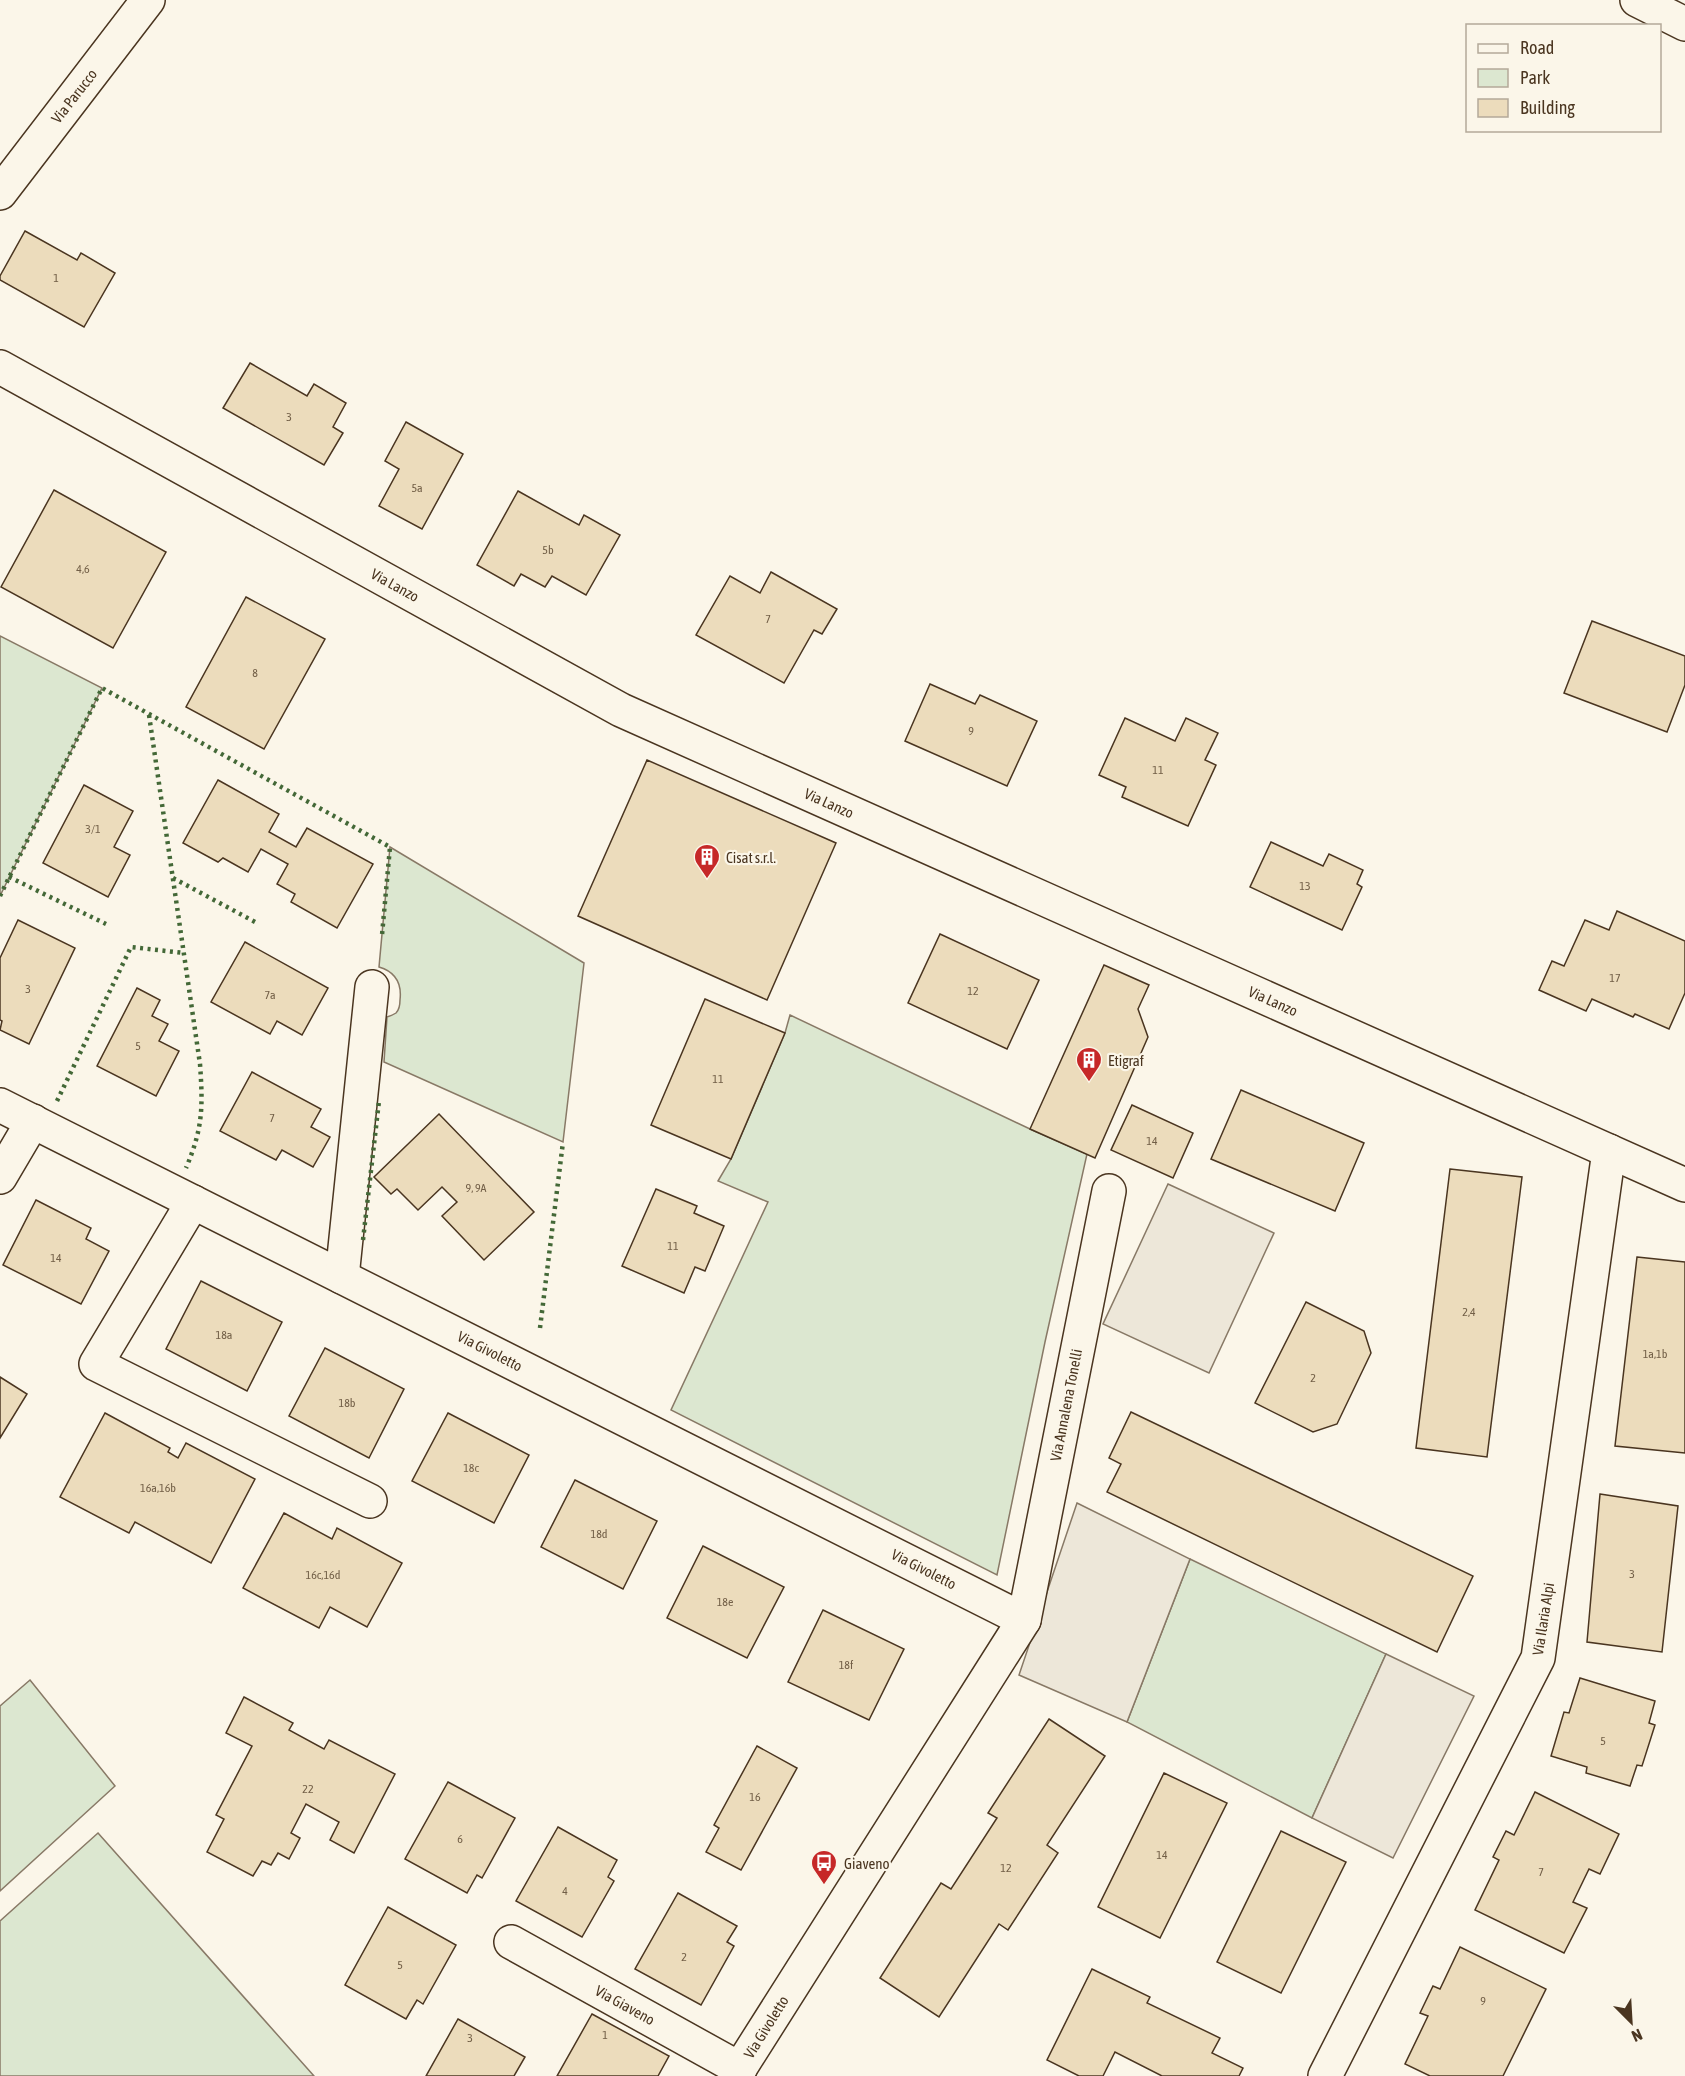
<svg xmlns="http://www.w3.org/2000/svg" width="1685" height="2076" viewBox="0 0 1685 2076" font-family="'Asap Condensed',sans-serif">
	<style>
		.green { fill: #dce7d0; stroke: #887966; stroke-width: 1.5 }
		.parking { fill: #ede7d9; stroke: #887966; stroke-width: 1.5 }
		.building { fill: #ecdcbc; stroke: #4a3520; stroke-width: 1.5 }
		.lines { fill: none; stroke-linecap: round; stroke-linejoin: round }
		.street-casing { stroke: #4a3520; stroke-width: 36 }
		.street { stroke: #fbf6e9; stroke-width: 33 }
		.hedge { stroke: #436837; stroke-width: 4.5; stroke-dasharray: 3 4.5; stroke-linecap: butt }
		.labels { text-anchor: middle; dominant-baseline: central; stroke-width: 4.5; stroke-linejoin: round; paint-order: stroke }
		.number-label { font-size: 12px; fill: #725f47 }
		.street-label { font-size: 15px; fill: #4a3520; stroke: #fbf6e9 }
		.poi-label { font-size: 15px; fill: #4a3520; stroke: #fbf6e9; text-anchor: start }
	</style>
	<rect width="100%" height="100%" fill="#fbf6e9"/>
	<g class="green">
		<path d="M0,636L102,688L0,896Z"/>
		<path d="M390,847L584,963L563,1142L384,1062L387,1017C390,1016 393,1015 396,1013C399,1010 400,1004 400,1000C402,983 396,972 379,967Z"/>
		<path d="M790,1015L1030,1129L1087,1154L1045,1342L997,1575L671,1410L768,1202L718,1181L731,1159L785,1033Z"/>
		<path d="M1190,1559L1386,1654L1312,1818L1127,1722Z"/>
		<path d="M30,1680L115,1786L0,1891V1706Z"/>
		<path d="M98,1833L314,2076H0V1921Z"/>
	</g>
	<g class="parking">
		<path d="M1168,1184L1274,1233L1209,1373L1103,1324Z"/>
		<path d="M1077,1503L1190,1559L1127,1722L1019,1675Z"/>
		<path d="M1386,1654L1474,1696L1393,1858L1312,1818Z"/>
	</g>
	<g class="building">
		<path d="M25,231L77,260L81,253L115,273L84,327L0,280V276Z"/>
		<path d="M250,363L307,396L314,384L346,403L333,427L343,433L324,465L223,408Z"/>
		<path d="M406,422L463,454L422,529L379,506L399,469L385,461Z"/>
		<path d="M54,490L166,552L113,648L1,587Z"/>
		<path d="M518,491L579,525L584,515L620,535L586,595L552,576L545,587L521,574L514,586L477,565Z"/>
		<path d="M771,572L837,609L822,634L814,630L784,683L696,635L730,576L760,593Z"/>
		<path d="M246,597L325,639L264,749L186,707Z"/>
		<path d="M1592,621L1685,656V685L1667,732L1564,693Z"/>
		<path d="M930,684L975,704L980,695L1037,721L1007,786L905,741Z"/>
		<path d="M1125,718L1175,741L1186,718L1218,733L1205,760L1216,765L1188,826L1122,797L1126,787L1099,775Z"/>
		<path d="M647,760L836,843L767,1000L578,916Z"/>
		<path d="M218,780L279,814L269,832L296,847L307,828L373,864L337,928L291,902L295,894L277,884L288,864L261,849L248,872L223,858L218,862L183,843Z"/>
		<path d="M84,785L133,811L114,847L130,855L108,897L43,863Z"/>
		<path d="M1271,842L1323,866L1329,854L1363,870L1357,884L1362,887L1342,930L1250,887Z"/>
		<path d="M1617,911L1685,941V993L1669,1029L1635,1014L1633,1017L1592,999L1586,1011L1539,990L1552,961L1564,966L1585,920L1609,930Z"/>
		<path d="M18,920L75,948L29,1044L0,1030L2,1021L0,1020V958Z"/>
		<path d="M940,934L1039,980L1007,1049L908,1003Z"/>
		<path d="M245,942L328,988L302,1035L277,1021L270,1034L211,1002Z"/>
		<path d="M1104,965L1149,985L1138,1009L1148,1037L1095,1158L1030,1129Z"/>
		<path d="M137,988L160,1000L152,1016L168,1024L159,1041L179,1051L156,1096L97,1066Z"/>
		<path d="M705,999L785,1033L731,1159L651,1125Z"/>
		<path d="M252,1072L321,1109L311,1127L330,1137L313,1167L282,1150L276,1160L220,1131Z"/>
		<path d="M1241,1090L1364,1143L1335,1211L1211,1159Z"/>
		<path d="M1132,1105L1193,1133L1173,1178L1111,1150Z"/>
		<path d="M439,1114L534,1212L484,1260L442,1216L457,1202L442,1187L418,1210L397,1189L391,1194L374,1177Z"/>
		<path d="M1450,1169L1522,1177L1487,1457L1416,1448Z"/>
		<path d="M656,1189L697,1206L694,1213L724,1226L705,1271L695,1267L684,1293L622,1266Z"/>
		<path d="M36,1200L91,1228L86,1239L109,1251L81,1304L3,1265Z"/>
		<path d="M1637,1257L1685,1262V1453L1615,1446Z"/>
		<path d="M201,1281L282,1322L247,1391L166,1349Z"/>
		<path d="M1306,1302L1364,1331L1371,1353L1337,1424L1313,1432L1255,1403Z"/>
		<path d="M325,1348L404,1389L369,1458L289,1416Z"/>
		<path d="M0,1377L27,1394L0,1438Z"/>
		<path d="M1131,1412L1473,1576L1437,1652L1107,1492L1121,1464L1109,1458Z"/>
		<path d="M105,1413L170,1448L168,1452L178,1458L186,1443L255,1479L211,1563L135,1522L129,1533L60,1497Z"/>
		<path d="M448,1413L529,1455L494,1523L412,1481Z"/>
		<path d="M575,1480L657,1521L623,1589L541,1547Z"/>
		<path d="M1600,1494L1678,1506L1662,1652L1587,1642Z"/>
		<path d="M284,1513L332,1539L337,1528L402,1563L367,1627L330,1607L319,1628L243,1588Z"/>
		<path d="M703,1546L784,1587L747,1658L667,1618Z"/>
		<path d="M823,1610L904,1649L869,1720L788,1682Z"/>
		<path d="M1580,1678L1655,1701L1649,1723L1655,1725L1642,1766L1637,1765L1630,1786L1586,1773L1587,1767L1551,1756L1564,1712L1569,1713Z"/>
		<path d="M244,1697L293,1723L289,1730L324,1749L329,1740L395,1774L354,1853L330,1840L339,1822L306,1804L291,1833L300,1838L289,1859L278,1853L271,1865L262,1861L253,1876L207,1852L224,1819L216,1815L252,1746L226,1733Z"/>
		<path d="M1049,1719L1105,1756L1047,1845L1058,1853L1008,1930L999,1924L939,2017L880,1978L941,1883L951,1889L997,1818L988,1813Z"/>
		<path d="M757,1746L797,1768L741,1870L706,1852L719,1828L714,1825Z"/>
		<path d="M1164,1773L1227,1803L1160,1938L1098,1907Z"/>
		<path d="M448,1782L515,1818L482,1878L477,1875L467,1893L405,1859Z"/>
		<path d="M1535,1792L1619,1834L1600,1874L1589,1869L1573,1902L1587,1908L1564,1953L1475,1910L1499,1860L1493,1857L1506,1831L1514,1835Z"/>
		<path d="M558,1827L617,1860L608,1877L614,1881L582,1937L516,1901Z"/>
		<path d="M1281,1831L1346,1862L1281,1993L1217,1962Z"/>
		<path d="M678,1893L737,1926L727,1942L734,1946L701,2005L635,1969Z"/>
		<path d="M388,1907L456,1945L423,2004L417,2000L406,2019L345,1985Z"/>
		<path d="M1460,1947L1546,1989L1503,2076H1430L1405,2064L1428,2016L1420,2013L1433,1986L1440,1989Z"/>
		<path d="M1092,1969L1150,1997L1147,2003L1220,2038L1212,2053L1243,2068L1239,2076H1162L1115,2052L1103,2076H1079L1047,2060Z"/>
		<path d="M592,2014L669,2056L658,2076H557Z"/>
		<path d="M458,2019L525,2057L514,2076H426Z"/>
	</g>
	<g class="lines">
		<defs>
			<g id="street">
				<path d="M1637,0L1685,24"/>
				<path d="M0,193L148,0"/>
				<path d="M0,367L621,710L1685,1185"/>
				<path d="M0,1105L1024,1620"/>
				<path d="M0,1177L33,1121"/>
				<path d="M193,1202L96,1364L370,1501"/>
				<path d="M342,1277L372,987"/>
				<path d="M511,1942L740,2069"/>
				<path d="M735,2076L1024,1620L1109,1191"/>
				<path d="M1325,2076L1538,1658L1609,1151"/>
			</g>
		</defs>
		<use href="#street" class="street-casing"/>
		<use href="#street" class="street"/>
		<g class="hedge">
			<path d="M149,715L200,1064C203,1107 203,1128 186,1168"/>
			<path d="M9,877L106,924"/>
			<path d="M173,878L257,923"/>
			<path d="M0,896L102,688L390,847L382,935"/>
			<path d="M57,1101L131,947L184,953"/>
			<path d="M363,1240L379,1101"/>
			<path d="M540,1328L563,1142"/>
		</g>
	</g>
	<defs>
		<symbol id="building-pin" viewBox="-11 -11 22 30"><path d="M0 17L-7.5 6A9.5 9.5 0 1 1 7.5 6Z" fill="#c62828" stroke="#fbf6e9"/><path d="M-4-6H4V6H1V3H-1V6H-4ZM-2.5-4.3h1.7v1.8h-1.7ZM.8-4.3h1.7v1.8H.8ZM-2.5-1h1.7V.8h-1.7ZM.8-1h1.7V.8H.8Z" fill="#fff"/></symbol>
		<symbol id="bus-pin" viewBox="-11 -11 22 30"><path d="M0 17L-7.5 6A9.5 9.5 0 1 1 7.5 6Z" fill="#c62828" stroke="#fbf6e9"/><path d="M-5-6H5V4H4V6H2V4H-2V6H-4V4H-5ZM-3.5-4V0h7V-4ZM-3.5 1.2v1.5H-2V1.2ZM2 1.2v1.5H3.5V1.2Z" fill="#fff"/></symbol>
	</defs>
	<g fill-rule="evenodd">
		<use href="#building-pin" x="692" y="842" width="30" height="40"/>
		<use href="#building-pin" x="1074" y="1045" width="30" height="40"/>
		<use href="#bus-pin" x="809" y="1848" width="30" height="40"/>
	</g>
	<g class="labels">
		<g class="number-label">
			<text x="56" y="278">1</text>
			<text x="289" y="417">3</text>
			<text x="417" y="488">5a</text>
			<text x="548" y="550">5b</text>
			<text x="83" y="569">4,6</text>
			<text x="768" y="619">7</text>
			<text x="255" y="673">8</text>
			<text x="971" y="731">9</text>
			<text x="1158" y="770">11</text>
			<text x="93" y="829">3/1</text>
			<text x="1305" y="886">13</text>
			<text x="1615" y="978">17</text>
			<text x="28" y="989">3</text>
			<text x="973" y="991">12</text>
			<text x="270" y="995">7a</text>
			<text x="138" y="1046">5</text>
			<text x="718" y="1079">11</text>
			<text x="272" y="1118">7</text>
			<text x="1152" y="1141">14</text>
			<text x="476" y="1188">9, 9A</text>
			<text x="673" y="1246">11</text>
			<text x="56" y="1258">14</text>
			<text x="1469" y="1312">2,4</text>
			<text x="224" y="1335">18a</text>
			<text x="1655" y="1354">1a,1b</text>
			<text x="1313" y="1378">2</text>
			<text x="347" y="1403">18b</text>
			<text x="471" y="1468">18c</text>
			<text x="158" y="1488">16a,16b</text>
			<text x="599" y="1534">18d</text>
			<text x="1632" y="1574">3</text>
			<text x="323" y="1575">16c,16d</text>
			<text x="725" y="1602">18e</text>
			<text x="846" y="1665">18f</text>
			<text x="1603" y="1741">5</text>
			<text x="308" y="1789">22</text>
			<text x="755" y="1797">16</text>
			<text x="460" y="1839">6</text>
			<text x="1162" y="1855">14</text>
			<text x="1006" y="1868">12</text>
			<text x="1541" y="1872">7</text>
			<text x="565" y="1891">4</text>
			<text x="684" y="1957">2</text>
			<text x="400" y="1965">5</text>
			<text x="1483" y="2001">9</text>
			<text x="605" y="2035">1</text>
			<text x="470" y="2038">3</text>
		</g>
		<g class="street-label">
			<text transform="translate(74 96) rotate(-52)">Via Parucco</text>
			<text transform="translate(395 585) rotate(29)">Via Lanzo</text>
			<text transform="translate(829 803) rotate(24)">Via Lanzo</text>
			<text transform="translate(1273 1001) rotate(24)">Via Lanzo</text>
			<text transform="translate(490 1351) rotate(27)">Via Givoletto</text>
			<text transform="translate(1066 1405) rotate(-79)">Via Annalena Tonelli</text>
			<text transform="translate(924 1569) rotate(27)">Via Givoletto</text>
			<text transform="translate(1543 1619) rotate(-81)">Via Ilaria Alpi</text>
			<text transform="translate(625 2005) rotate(29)">Via Giaveno</text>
			<text transform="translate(766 2027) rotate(-58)">Via Givoletto</text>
		</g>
		<g class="poi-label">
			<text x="726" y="857">Cisat s.r.l.</text>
			<text x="1108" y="1060">Etigraf</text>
			<text x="844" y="1863">Giaveno</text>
		</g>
	</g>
	<rect x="1466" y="24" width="195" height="108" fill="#fbf6e9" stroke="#b4a999" stroke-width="1.5"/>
	<rect x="1478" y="44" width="30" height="9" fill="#fbf6e9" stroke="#b4a999" stroke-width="1.5"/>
	<text x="1520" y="54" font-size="18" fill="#4a3520">Road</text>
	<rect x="1478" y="69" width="30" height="18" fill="#dce7d0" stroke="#b4a999" stroke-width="1.5"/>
	<text x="1520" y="84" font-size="18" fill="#4a3520">Park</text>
	<rect x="1478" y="99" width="30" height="18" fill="#ecdcbc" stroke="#b4a999" stroke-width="1.5"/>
	<text x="1520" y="114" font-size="18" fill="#4a3520">Building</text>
	<g transform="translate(1631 2022) rotate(156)" stroke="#fbf6e9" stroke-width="4.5" paint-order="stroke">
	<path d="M0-4.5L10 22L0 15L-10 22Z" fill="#4a3520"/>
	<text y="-9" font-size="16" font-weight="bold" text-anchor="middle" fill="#4a3520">N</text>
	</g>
</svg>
